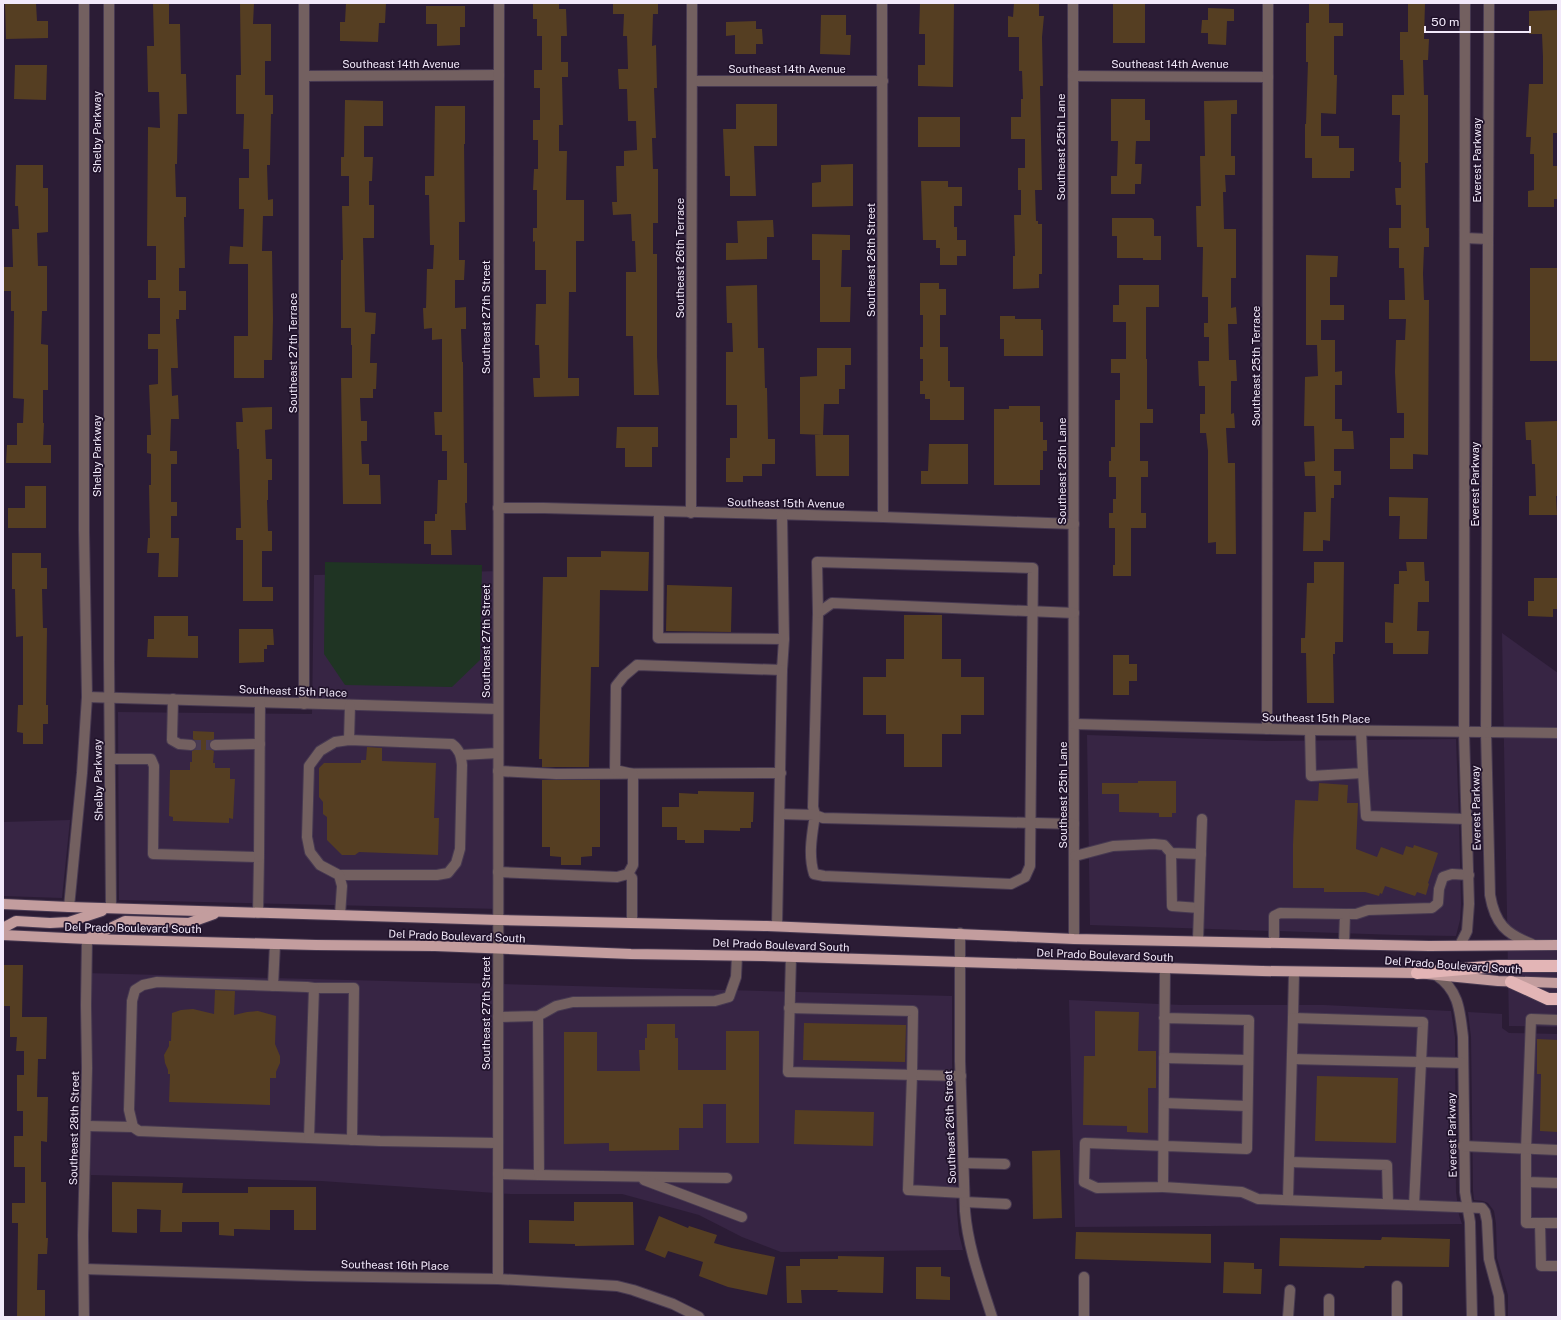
<svg xmlns="http://www.w3.org/2000/svg" width="1561" height="1320" viewBox="0 0 1561 1320" font-family="'Public Sans',sans-serif">
	<style>
		.built { fill: #372544 }
		.green { fill: #1f3423 }
		.building { fill: #553e22 }
		.lines { fill: none; stroke-linecap: round; stroke-linejoin: round }
		.minor-tunnel { stroke: #493b53; stroke-width: 10; stroke-dasharray: 10 5; stroke-linecap: butt }
		.minor-casing { stroke: #473951; stroke-width: 12 }
		.major-casing { stroke: #473951; stroke-width: 12 }
		.highway-casing { stroke: #473951; stroke-width: 14 }
		.minor { stroke: #736060; stroke-width: 10 }
		.major { stroke: #c39d9e; stroke-width: 10 }
		.highway { stroke: #e3b5b6; stroke-width: 12 }
		.labels { text-anchor: middle; dominant-baseline: central; stroke-width: 3.5; stroke-linejoin: round; paint-order: stroke }
		.street-label { font-size: 11px; fill: #f2e9fa; stroke: #21132b }
	</style>
	<rect width="100%" height="100%" fill="#2b1c35"/>
	<g class="built">
		<path d="M503,571L501,909L119,900L118,712L312,714L314,575Z"/>
		<path d="M1502,633L1558,673V1027L1509,1026Z"/>
		<path d="M1087,735L1268,741L1456,739L1459,820L1461,904L1460,920L1456,936L1398,935L1090,925Z"/>
		<path d="M70,820L62,898L3,896V822Z"/>
		<path d="M85,973L952,996V1062L957,1212L959,1234L963,1250L781,1252L742,1237L699,1215L622,1194H510L321,1181L91,1175Z"/>
		<path d="M1069,1000L1182,1005H1324L1451,1011L1455,1037L1456,1192L1459,1215L1462,1224L1075,1227Z"/>
		<path d="M1468,1012L1502,1014V1028L1509,1033L1558,1034V1317H1508V1295L1497,1258L1496,1224L1494,1211L1488,1203L1483,1201L1474,1200L1473,1191L1471,1037Z"/>
	</g>
	<path class="green" d="M325,562L482,565L480,660L452,687L345,685L324,654Z"/>
	<g class="building">
		<path d="M5,3H36L37,21H48V38L6,39Z"/>
		<path d="M153,3H169V24H180L181,74H186L187,114H178L177,164H175L176,197H186V217H184L185,268H179V291H186V310H179V319H176L178,368H171L172,396L178,395L179,419H171L170,451H177V464H171V502H177V516H171V538H179L178,577H158L159,553H147L148,538H150L149,485H151V454L147,453V435H151L149,385L158,384V349H148V334H160V298H148V280H156V246H147L148,127L160,128L159,92H148L147,46H154Z"/>
		<path d="M240,3H254L253,24H271V61H265V95H273V114H271L270,165H267L268,200L273,199V216H263L262,251H272L273,319L272,360H264V378H234V336H248V264H229L230,246L243,247L244,209H239V178H249V149H243L244,114H236V75H241Z"/>
		<path d="M346,3H386L385,23H379L378,42L340,41V22H345Z"/>
		<path d="M533,3H559V9H566L567,36H561V62H568V77H562L563,125H559V151H567L566,200H584V241H576V292H569L568,378H579V396L534,397L533,378H540L539,345H535L536,304H546V270H535V241L533,242V228H537V190H533L534,169H538V140H533V120H540V88H534V70H542V36H537V19H533Z"/>
		<path d="M613,3H658V14H653L652,46L656,45L657,88H654L656,138H652L653,169H658V223H653V254H657V356L659,395H634L633,336H626V272H636L635,241H632L631,214L613,215L612,202H617L616,166H624V151L637,150L636,121H628L627,89H619L618,69H628L627,36H623L624,14H613Z"/>
		<path d="M920,3H954L953,87L918,86V65H925V34H919Z"/>
		<path d="M1014,3H1039V16H1044L1042,37L1043,86H1040L1042,190H1035L1036,221H1038V224H1042V274H1039V288L1013,289V256H1015L1014,215H1021V190H1018V168H1025V139H1011V117H1021V99H1023L1022,71H1019V37H1008V16L1013,17Z"/>
		<rect x="1113" y="3" width="32" height="40"/>
		<path d="M1309,3H1329V23H1343V36H1334V75H1337L1336,114L1321,113V136H1339V148H1354V171H1350V178H1312V158H1305V124H1306L1308,62H1306V23H1309Z"/>
		<path d="M1408,3H1425L1424,39H1429L1428,60H1423L1424,95H1428V163H1425L1426,228H1429V247H1424L1423,274L1424,300H1429L1428,455L1413,454V469H1390V438H1404V413H1397L1395,372L1396,340H1405L1406,319H1389V300H1405L1404,268H1399V248H1389V228H1401V205H1396L1395,188H1401V162H1399L1400,115H1392V95H1404L1403,60H1400V32H1408Z"/>
		<path d="M426,6H465V27H460V45L437,46V24H426Z"/>
		<path d="M1208,8L1234,9V21H1227L1226,45L1208,44V33H1201L1202,20H1208Z"/>
		<path d="M1558,10V133H1553V166H1558V199H1554V207H1528V191L1534,190V154H1530L1531,137H1526L1529,84H1543V57L1542,34H1529V11Z"/>
		<path d="M821,15H846V35H851L850,55L820,54Z"/>
		<path d="M756,21V29H762L763,44H756V54H735V35L726,36V22Z"/>
		<path d="M15,65H47L46,100L14,99Z"/>
		<path d="M1111,99H1145V120H1150V141H1136L1135,164H1142L1141,184H1135V194H1111V176H1117L1118,141H1111Z"/>
		<path d="M345,100L383,101V126H364V157H373L372,181H369V205H374V238H363L365,312L376,313L375,334H371L370,363H377L376,389H373V398H360L361,421H367V441H361L362,464H369V475H380L381,504H343L341,378H352V345H351V328H341V260H343L342,206H349V176H341V157H344Z"/>
		<path d="M1237,100V114H1231V156H1235V175H1225L1226,192H1223L1224,229H1236V278H1231V308L1236,307L1237,324H1228L1229,360H1236L1237,381H1231V414L1234,413L1235,428H1226L1228,463H1235L1236,554H1216V542L1208,543V451L1206,433H1200V414H1205V386H1199L1198,361H1209V337H1204V323H1208V297H1202L1203,247H1197L1196,206H1201L1200,156H1205L1204,101Z"/>
		<path d="M736,104H777V146H754L756,196H730V176H725L723,129H736Z"/>
		<path d="M435,106H465V144H464L465,222H459V260H465L464,280H455V308L466,307V329H461L462,362H463L464,463H467V503H465L466,530H451L452,555H431V544H424V521H435V514H437L438,480H447V451H442V435H435L434,412H442V339L432,340V328L424,329L423,308H426L427,269H433L434,245H430L429,195H425V176H434Z"/>
		<rect x="918" y="117" width="42" height="30"/>
		<path d="M853,164V206L812,207V183L821,182V165Z"/>
		<path d="M16,165H43V188H48V232L37,233L38,266H47V311H42L41,344L48,345V390H43V423H44L43,445H51V463H6L7,445H17V423H23L24,399L13,398L14,311H11V291H3V267H13L12,229H19L18,206H15Z"/>
		<path d="M921,181H948V187H962V206H954V227H957V240H966V256H957V265H940V248H936V240H923Z"/>
		<path d="M1112,218H1152L1154,220V236H1161V260H1143V258H1117V236H1112Z"/>
		<path d="M773,220L774,237H767V259L726,260V243H738L737,221Z"/>
		<path d="M812,234L850,235V250H842L841,287H851L850,322H820V260H812Z"/>
		<path d="M1306,255L1338,256L1337,277H1330V305H1344V320H1321V340H1335V372L1342,371V385H1335V419H1342V431H1353L1354,449H1334V471H1341V485H1334V498H1331L1330,541L1323,540V551H1303L1304,512H1316L1315,476H1305L1304,462L1315,461L1314,426H1304L1305,377L1318,376L1317,345H1306Z"/>
		<rect x="1530" y="268" width="28" height="93"/>
		<path d="M920,283H939V289H946V315H940V347H948V381H950V387H964V420H930V399H925V394H920V381H923V359H920V347H923V315H920Z"/>
		<path d="M757,285L758,348H764L765,388H767L768,439H775V464H762V476H743V482H726V458H730V438H737V405H726V352H733L732,323H727L726,286Z"/>
		<path d="M1119,285H1159V307H1146V359H1147V409H1153V423H1140V461H1148V477H1141V513H1146V528H1131V576H1113V565H1115V528H1109V513H1113V499H1116V477H1109V461H1111V447H1115V400H1120V373H1111V359H1126V322H1113V305H1119Z"/>
		<path d="M1000,316H1015V319H1041V330H1043V356H1004V339H1000Z"/>
		<path d="M817,348H851V365H845V389H839V404H824L823,435L800,434V377L817,376Z"/>
		<path d="M1009,406H1040V422H1043V440H1047V451H1043V470H1040V485H994V409H1009Z"/>
		<path d="M272,407V429L265,430L266,459H272V480H268V500H267L268,531H272V551H262V587H273V601H243V540H236V528H241L239,449H237L236,422H243L242,408Z"/>
		<path d="M1558,421V496H1556L1557,515H1529V496H1536L1535,464H1532L1531,440H1526L1525,422Z"/>
		<path d="M617,427H658V447H652V467H625V448H616Z"/>
		<path d="M815,435H849V476H816Z"/>
		<path d="M929,444H968V484H921V471H928Z"/>
		<path d="M25,486H46V528H8V508H25Z"/>
		<path d="M1389,497L1428,498L1427,539H1399L1400,516H1389Z"/>
		<path d="M601,551L649,552L648,591L600,590L599,667H591L589,767H542V759H539L543,577H567V557H601Z"/>
		<path d="M12,553H41V568H47V589H42L43,628H47L46,705H48V724H43V744H23V733L17,732L18,705H23V636L16,637L15,589H12Z"/>
		<path d="M1314,562H1344L1343,642H1335V654H1333L1334,703H1307L1306,653H1301V638H1305L1307,583H1314Z"/>
		<path d="M1406,562H1424L1425,581H1429V602H1418L1417,631H1429L1428,654H1393V643H1385V622L1393,623L1394,584H1399V571H1407Z"/>
		<path d="M1534,578H1558V609H1553V617L1528,616V601H1534Z"/>
		<path d="M667,585L732,587L731,632L666,631Z"/>
		<path d="M904,615H942V659H961V677H984V715H961V734H942V767H904V734H886V715H863V677H886V659H904Z"/>
		<path d="M154,616H188V636H198V658L147,657L148,639H154Z"/>
		<path d="M239,629H273L274,645H267V649H264V662L239,663Z"/>
		<path d="M1113,655H1129V664H1137V681H1129V695H1113Z"/>
		<path d="M193,731L214,732V739L210,742L209,745L210,749L214,751L213,763H215V768H230V779H235L233,819L229,818V823L173,821V817L169,816L170,770H190V762H192V751L196,749L197,745V742L193,739Z"/>
		<path d="M367,747L382,748V761L436,763L434,818H439L438,855L359,852L355,855H342L327,840V817L323,814V802L319,797V768L324,763H361V760H366Z"/>
		<path d="M542,780H600V847H592V856L581,857V865H561V857L550,856V847H542Z"/>
		<path d="M1138,781H1176V813H1172V817H1159V813L1119,812V794H1102V783H1138Z"/>
		<path d="M1319,783L1348,785L1347,803H1358L1356,849L1377,857L1381,847L1403,855L1406,846L1413,848L1414,845L1438,853L1428,883L1429,884L1426,895L1417,892L1415,896L1385,886L1382,894L1380,893L1379,896L1365,892H1324V888H1293V844L1295,800L1318,801Z"/>
		<path d="M698,791L754,792L753,822H751V828H740V831L704,830V843H685V840H677V827H662V807H679V793L698,794Z"/>
		<path d="M3,965H23L22,1017H47L46,1059H38L37,1097H48L47,1142L41,1141V1182H46V1238H48L47,1254H38L37,1290H45V1317H17L18,1223H12V1203H25V1167H14V1136H23V1111H17V1075H24V1051H16L17,1037H10V1006H3Z"/>
		<path d="M215,990L235,991L234,1015L247,1012L258,1011L276,1016L275,1044L280,1056V1063L276,1072V1078H270V1105L169,1102L170,1074H168V1070L165,1063L164,1055L169,1046V1041H171L172,1013L181,1010L193,1009L214,1014Z"/>
		<path d="M1095,1011L1139,1012L1138,1051H1156V1088H1148V1133L1127,1132V1126L1083,1125L1084,1056H1095Z"/>
		<path d="M804,1023L906,1025L905,1062L803,1060Z"/>
		<path d="M647,1024H675V1038H678V1070H726V1031H759V1143H726V1104H703V1128H679V1150L609,1151V1143L564,1144V1032H597V1071H640L639,1050H645V1038H647Z"/>
		<path d="M1537,1039L1558,1040V1132L1540,1131L1541,1074H1537Z"/>
		<path d="M1317,1076L1398,1078L1396,1143L1315,1141Z"/>
		<path d="M795,1110L874,1112L873,1146L794,1144Z"/>
		<path d="M1060,1150L1062,1218L1033,1219L1032,1151Z"/>
		<path d="M112,1182L183,1183L182,1193H248V1187H316V1230H294V1210H270V1230L234,1229V1236L219,1235V1222H182V1232H160L161,1210L137,1209V1233L112,1232Z"/>
		<path d="M574,1202H633L634,1245L575,1246V1244L529,1243V1220L574,1221Z"/>
		<path d="M659,1216L688,1228L689,1226L717,1235L714,1243L732,1248L775,1257L767,1295L728,1287L699,1276L703,1262L668,1251L665,1258L645,1250Z"/>
		<path d="M1076,1232L1211,1234V1263L1075,1259Z"/>
		<path d="M1382,1237L1450,1239L1449,1267L1365,1266L1364,1268L1279,1266L1280,1238L1381,1240Z"/>
		<path d="M838,1256L884,1257L883,1293L837,1292L838,1290H801L802,1303H787L786,1266H800V1259H838Z"/>
		<path d="M1224,1262L1254,1263V1269H1262L1261,1294L1223,1293Z"/>
		<path d="M916,1267H941V1276L950,1277V1300L916,1299Z"/>
	</g>
	<g class="lines">
		<path class="minor-tunnel" d="M191,745H215"/>
		<defs>
			<g id="minor">
				<path d="M109,3V661L111,908"/>
				<path d="M882,3L883,517"/>
				<path d="M1073,3L1074,939"/>
				<path d="M1489,3L1486,732L1490,895C1495,924 1506,934 1532,944"/>
				<path d="M304,76L499,75"/>
				<path d="M1073,76L1268,77"/>
				<path d="M692,81H883"/>
				<path d="M1465,238L1488,239"/>
				<path d="M498,508H544L883,517L1074,524"/>
				<path d="M659,512L658,638L784,639"/>
				<path d="M691,513L692,3"/>
				<path d="M1074,613L832,603L818,613L813,807L815,815L823,818L1074,824"/>
				<path d="M87,697L498,709"/>
				<path d="M173,699L172,740L179,744L191,745"/>
				<path d="M304,704V3"/>
				<path d="M1074,724L1310,730L1558,733"/>
				<path d="M1267,729L1268,3"/>
				<path d="M1310,730L1311,776L1363,773L1361,731"/>
				<path d="M349,740L452,744C460,750 461,756 462,765L460,849L456,863L448,873L437,875H339L320,865L310,852L307,837L309,766L320,751L335,742Z"/>
				<path d="M349,740L350,705"/>
				<path d="M215,745L260,744"/>
				<path d="M461,755L498,753"/>
				<path d="M110,759H151L154,766L153,854L259,857L258,913"/>
				<path d="M498,771L556,774L781,773"/>
				<path d="M1363,773L1366,816L1467,819"/>
				<path d="M780,814L815,815C812,835 808,855 814,874L824,876L1011,884L1025,877L1030,866L1033,568L817,562L818,613"/>
				<path d="M1171,853L1172,906L1199,908"/>
				<path d="M1075,856L1113,846L1154,844L1164,845L1171,853L1201,854"/>
				<path d="M259,857L260,702"/>
				<path d="M498,872L617,877L628,874L633,865V774L615,770L616,686L624,676L637,665L782,670L784,639L782,515"/>
				<path d="M628,874L632,878V923"/>
				<path d="M339,875L342,886L340,915"/>
				<path d="M69,907L82,773L87,697L84,531V3"/>
				<path d="M1345,914H1356L1368,910L1432,908L1438,903L1439,889L1443,877L1452,874L1469,875"/>
				<path d="M777,926L782,670"/>
				<path d="M960,933V1061L965,1211C968,1248 981,1282 992,1317"/>
				<path d="M1198,940L1202,819"/>
				<path d="M1274,942V916L1280,913L1345,914L1344,944"/>
				<path d="M1460,945L1467,931L1469,904L1464,732L1465,3"/>
				<path d="M791,957L788,1072L961,1076"/>
				<path d="M1436,975C1459,990 1460,1011 1463,1037L1465,1192L1470,1222L1472,1317"/>
				<path d="M273,986L275,944"/>
				<path d="M314,988H354L352,1140"/>
				<path d="M789,1008L913,1011L912,1075L908,1190L964,1193"/>
				<path d="M498,1017L538,1016L556,1006L573,1002L715,1001L729,997L736,977L737,956"/>
				<path d="M1164,1018L1249,1020L1247,1149L1085,1143L1084,1182L1097,1188L1163,1187C1163,1114 1164,1041 1165,969"/>
				<path d="M1293,1018L1294,972"/>
				<path d="M1558,1020L1531,1019L1526,1149V1182L1558,1183"/>
				<path d="M1164,1058L1248,1060"/>
				<path d="M1292,1059L1463,1063"/>
				<path d="M1164,1103L1247,1106"/>
				<path d="M87,1126L133,1127L139,1131L380,1141L498,1143"/>
				<path d="M133,1127L129,1110L132,1001L135,990L143,985L157,982L307,987L314,988L309,1138"/>
				<path d="M1463,1146L1558,1150"/>
				<path d="M1289,1162L1387,1165L1388,1204"/>
				<path d="M964,1163L1005,1164"/>
				<path d="M498,1174L539,1175L538,1016"/>
				<path d="M539,1175L727,1178"/>
				<path d="M644,1180L742,1217"/>
				<path d="M1526,1182V1223H1558"/>
				<path d="M1163,1187L1242,1192L1258,1199L1482,1208L1485,1212L1487,1221L1489,1259L1499,1296L1500,1317"/>
				<path d="M1288,1199L1293,1018L1423,1022L1414,1205"/>
				<path d="M965,1202L1006,1204"/>
				<path d="M1540,1223L1541,1266H1558"/>
				<path d="M84,1269L309,1276L498,1279L584,1284L617,1286L633,1290L673,1304L699,1317"/>
				<path d="M498,1279L499,3"/>
				<path d="M84,1317L83,1235L87,1068L86,1005L87,939"/>
				<path d="M1084,1317V1277"/>
				<path d="M1288,1317L1290,1290"/>
				<path d="M1329,1317V1299"/>
				<path d="M1397,1317V1286"/>
			</g>
			<g id="major">
				<path d="M3,904L69,907L498,920L767,926L1074,939L1429,946L1558,945"/>
				<path d="M3,928L16,921L50,923L69,922L102,911"/>
				<path d="M3,935L87,939L316,945L435,946L631,954L763,956L1262,971L1417,973L1498,981L1558,983"/>
				<path d="M89,938L125,921L189,923L214,914"/>
			</g>
			<g id="highway">
				<path d="M1417,973L1498,966H1558"/>
				<path d="M1511,982L1548,999H1558"/>
			</g>
		</defs>
		<use href="#minor" class="minor-casing"/>
		<use href="#major" class="major-casing"/>
		<use href="#highway" class="highway-casing"/>
		<use href="#minor" class="minor"/>
		<use href="#major" class="major"/>
		<use href="#highway" class="highway"/>
	</g>
	<g class="labels">
		<g class="street-label">
			<text x="401" y="64">Southeast 14th Avenue</text>
			<text x="1170" y="64">Southeast 14th Avenue</text>
			<text x="787" y="69">Southeast 14th Avenue</text>
			<text transform="translate(97 132) rotate(-90)">Shelby Parkway</text>
			<text transform="translate(1061 147) rotate(-90)">Southeast 25th Lane</text>
			<text transform="translate(1477 160) rotate(-90)">Everest Parkway</text>
			<text transform="translate(680 258) rotate(-90)">Southeast 26th Terrace</text>
			<text transform="translate(871 260) rotate(-90)">Southeast 26th Street</text>
			<text transform="translate(486 317) rotate(-90)">Southeast 27th Street</text>
			<text transform="translate(293 353) rotate(-90)">Southeast 27th Terrace</text>
			<text transform="translate(1256 366) rotate(-90)">Southeast 25th Terrace</text>
			<text transform="translate(97 456) rotate(-90)">Shelby Parkway</text>
			<text transform="translate(1062 471) rotate(-90)">Southeast 25th Lane</text>
			<text transform="translate(1475 484) rotate(-90)">Everest Parkway</text>
			<text transform="translate(786 503) rotate(1)">Southeast 15th Avenue</text>
			<text transform="translate(486 641) rotate(-90)">Southeast 27th Street</text>
			<text transform="translate(293 691) rotate(2)">Southeast 15th Place</text>
			<text transform="translate(1316 718) rotate(1)">Southeast 15th Place</text>
			<text transform="translate(98 780) rotate(-91)">Shelby Parkway</text>
			<text transform="translate(1063 795) rotate(-90)">Southeast 25th Lane</text>
			<text transform="translate(1476 808) rotate(-91)">Everest Parkway</text>
			<text transform="translate(133 928) rotate(1)">Del Prado Boulevard South</text>
			<text transform="translate(457 936) rotate(2)">Del Prado Boulevard South</text>
			<text transform="translate(781 945) rotate(2)">Del Prado Boulevard South</text>
			<text transform="translate(1105 955) rotate(2)">Del Prado Boulevard South</text>
			<text transform="translate(1453 965) rotate(4)">Del Prado Boulevard South</text>
			<text transform="translate(486 1013) rotate(-90)">Southeast 27th Street</text>
			<text transform="translate(950 1127) rotate(-92)">Southeast 26th Street</text>
			<text transform="translate(74 1128) rotate(-89)">Southeast 28th Street</text>
			<text transform="translate(1452 1135) rotate(-91)">Everest Parkway</text>
			<text transform="translate(395 1265) rotate(1)">Southeast 16th Place</text>
		</g>
	</g>
	<rect width="1561" height="1320" fill="none" stroke="#f2e9fa" stroke-width="8"/>
	<path d="M1425 26v6h105v-6" fill="none" stroke="#f2e9fa" stroke-width="2"/>
	<text x="1431" y="26" font-size="12" fill="#f2e9fa" stroke="#21132b" stroke-width="3" paint-order="stroke">50 m</text>
</svg>
